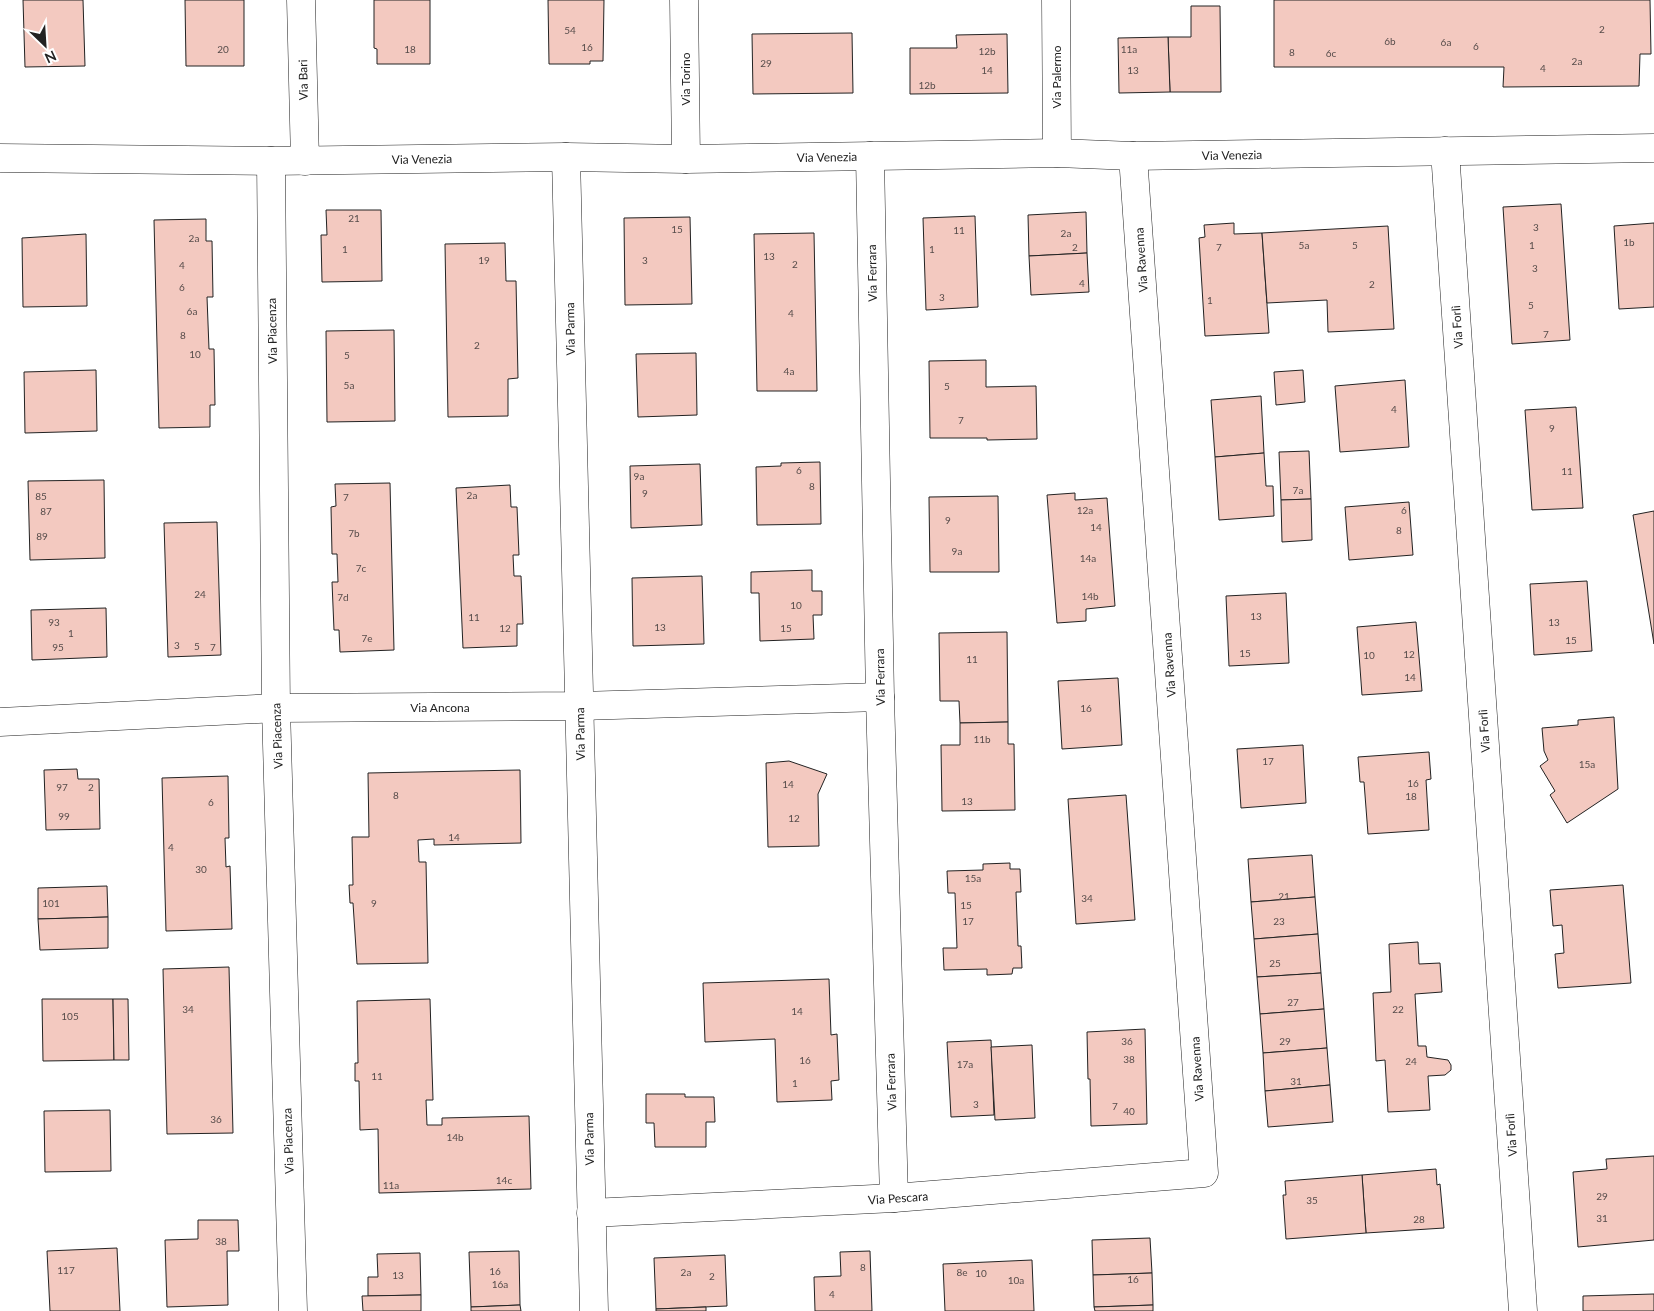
<svg xmlns="http://www.w3.org/2000/svg" width="1654" height="1311" viewBox="0 0 1654 1311" font-family="Lato,sans-serif">
	<style>
		.building { fill: #f3c9c0; stroke: #222 }
		.lines { fill: none; stroke-linecap: round; stroke-linejoin: round }
		.minor-casing { stroke: #222; stroke-width: 29 }
		.minor { stroke: #fff; stroke-width: 28 }
		.labels { text-anchor: middle; dominant-baseline: central; stroke-width: 4; stroke-linejoin: round; paint-order: stroke }
		.number-label { font-size: 10px; fill: #564c4a }
		.street-label { font-size: 12px; fill: #222; stroke: #fff }
	</style>
	<rect width="100%" height="100%" fill="#fff"/>
	<g class="building">
		<path d="M23,0H83L85,66L25,67Z"/>
		<path d="M185,0H244V66H186Z"/>
		<path d="M374,0H430V64H377V49L374,48Z"/>
		<path d="M548,0H604L603,61H590V64H549Z"/>
		<path d="M1274,0H1650L1651,54H1640L1639,86L1503,87L1504,67H1274Z"/>
		<path d="M1191,6H1220L1221,92H1170L1168,37H1191Z"/>
		<path d="M852,33L853,93L753,94L752,34Z"/>
		<path d="M1007,34L1008,93L910,94V48H957L956,35Z"/>
		<path d="M1168,37L1170,92L1119,93L1118,38Z"/>
		<path d="M1561,204L1570,340L1512,344L1503,207Z"/>
		<path d="M326,210H381L382,281L322,282L321,235H327Z"/>
		<path d="M1086,212L1087,253L1029,256L1028,215Z"/>
		<path d="M975,216L978,307L926,310L923,218Z"/>
		<path d="M690,217L692,304L625,305L624,218Z"/>
		<path d="M206,219V241H212L213,297H207L209,349H214L215,405H210V427L159,428L154,220Z"/>
		<path d="M1234,223V234L1262,233L1269,333L1205,336L1199,238L1205,237L1204,225Z"/>
		<path d="M1654,223V307L1619,309L1614,226Z"/>
		<path d="M1388,226L1394,329L1328,332L1327,300L1267,303L1262,233Z"/>
		<path d="M814,233L817,391H757L754,234Z"/>
		<path d="M86,234L87,306L23,307L22,238Z"/>
		<path d="M505,243L506,281H516L518,378L508,379V416L448,417L445,244Z"/>
		<path d="M1087,253L1089,292L1031,295L1029,256Z"/>
		<path d="M394,330L395,421L327,422L326,331Z"/>
		<path d="M696,353L697,415L638,417L636,354Z"/>
		<path d="M986,360V387L1036,386L1037,439L987,440V438H930L929,361Z"/>
		<path d="M96,370L97,431L25,433L24,372Z"/>
		<path d="M1303,370L1305,402L1276,405L1274,372Z"/>
		<path d="M1405,380L1409,447L1340,452L1335,386Z"/>
		<path d="M1261,396L1264,453L1215,457L1211,400Z"/>
		<path d="M1576,407L1583,508L1532,510L1525,410Z"/>
		<path d="M1309,451L1311,499L1281,500L1279,452Z"/>
		<path d="M1264,453L1266,486H1273L1274,516L1219,520L1215,457Z"/>
		<path d="M820,462L821,524L757,525L756,467L781,466V463Z"/>
		<path d="M700,464L702,525L631,528L630,466Z"/>
		<path d="M104,480L105,558L30,560L28,481Z"/>
		<path d="M390,483L394,650L340,652L339,630H334L332,582H338L337,554H332L331,507L336,506L335,484Z"/>
		<path d="M510,485L511,507H517L519,555H513L514,576H521L523,624H517V646L463,648L456,488Z"/>
		<path d="M1075,493V500L1107,498L1115,606L1086,609V621L1057,623L1047,495Z"/>
		<path d="M998,496L999,572H930L929,497Z"/>
		<path d="M1311,499L1312,540L1282,542L1281,500Z"/>
		<path d="M1409,502L1413,555L1349,560L1345,507Z"/>
		<path d="M1654,511V644L1633,515Z"/>
		<path d="M217,522L221,655L168,657L164,523Z"/>
		<path d="M812,570V591H822V615H813L814,639L760,641L759,593H751V572Z"/>
		<path d="M702,576L704,644L633,646L632,578Z"/>
		<path d="M1587,581L1592,651L1534,655L1530,584Z"/>
		<path d="M1286,593L1289,663L1229,666L1226,596Z"/>
		<path d="M106,608L107,657L32,660L31,610Z"/>
		<path d="M1416,622L1422,691L1362,695L1357,627Z"/>
		<path d="M1007,632L1008,722L960,723L959,701H940L939,633Z"/>
		<path d="M1118,678L1122,745L1062,749L1058,681Z"/>
		<path d="M1614,717L1618,789L1567,823L1550,795L1555,791L1540,766L1548,760L1544,751L1542,728L1578,725V720Z"/>
		<path d="M1008,722V744H1014L1015,810L942,811L941,745H960V723Z"/>
		<path d="M1303,745L1306,803L1241,808L1237,749Z"/>
		<path d="M1429,752L1431,779L1426,780L1429,830L1368,834L1364,782H1360L1358,757Z"/>
		<path d="M789,761L827,774L818,794L819,846L768,847L766,763Z"/>
		<path d="M77,769L78,779H99L100,829L46,830L44,770Z"/>
		<path d="M520,770L521,843L434,845V839L418,840L419,862H426L428,963L357,964L353,903H350L349,885H353L352,837H369L368,773Z"/>
		<path d="M228,776L229,838H225L226,867L230,866L232,929L166,931L162,778Z"/>
		<path d="M1126,795L1135,920L1076,924L1068,799Z"/>
		<path d="M1312,855L1315,897L1251,902L1248,859Z"/>
		<path d="M1010,863V869H1020L1021,892H1016L1018,946H1021L1022,968H1013L1012,974L987,975V969L944,970L943,948H957L955,893H948L947,871L983,870V864Z"/>
		<path d="M1623,885L1631,983L1558,988L1555,954L1564,953L1562,925L1553,926L1550,890Z"/>
		<path d="M107,886L108,917L38,919V888Z"/>
		<path d="M1315,897L1318,934L1254,939L1251,902Z"/>
		<path d="M108,917V948L40,950L38,919Z"/>
		<path d="M1318,934L1321,973L1257,977L1254,939Z"/>
		<path d="M1418,942L1419,964L1440,963L1442,992L1415,994L1418,1046H1426L1427,1057L1448,1060L1451,1065V1070L1445,1075L1428,1076L1430,1110L1388,1112L1385,1060L1376,1061L1373,993L1391,992L1389,944Z"/>
		<path d="M229,967L233,1133L167,1134L163,969Z"/>
		<path d="M1321,973L1324,1009L1260,1014L1257,977Z"/>
		<path d="M829,979L831,1035L837,1034L839,1080L831,1081L832,1100L777,1102L775,1039L705,1042L703,983Z"/>
		<path d="M42,999H113L114,1060L43,1061Z"/>
		<path d="M113,999H128L129,1060H114Z"/>
		<path d="M430,999L433,1100H426L427,1125H442V1118L529,1116L531,1189L379,1193L378,1129L360,1130L359,1081H355V1063H358L357,1001Z"/>
		<path d="M1324,1009L1327,1048L1263,1053L1260,1014Z"/>
		<path d="M1145,1029L1147,1124L1091,1126L1090,1079H1088L1087,1032Z"/>
		<path d="M991,1040L994,1115L951,1117L947,1042Z"/>
		<path d="M1032,1045L1035,1118L995,1120L991,1047Z"/>
		<path d="M1327,1048L1330,1085L1265,1091L1263,1053Z"/>
		<path d="M1330,1085L1333,1122L1268,1127L1265,1091Z"/>
		<path d="M646,1094H685V1097H714L715,1122H706V1147H655L654,1123H646Z"/>
		<path d="M110,1110L111,1171L45,1172L44,1111Z"/>
		<path d="M1654,1156V1240L1578,1247L1573,1172L1607,1169L1606,1159Z"/>
		<path d="M1436,1169L1437,1185L1440,1184L1444,1228L1366,1233L1362,1175Z"/>
		<path d="M1362,1175L1366,1233L1286,1239L1283,1195H1286L1285,1181Z"/>
		<path d="M198,1220H238L239,1251H227L228,1305L167,1307L165,1240L198,1239Z"/>
		<path d="M1150,1238L1152,1273L1093,1275L1092,1240Z"/>
		<path d="M117,1248L120,1311H50L47,1251Z"/>
		<path d="M519,1251L520,1305L471,1307L469,1252Z"/>
		<path d="M870,1251L872,1311H815L814,1277L841,1276L840,1252Z"/>
		<path d="M420,1253L421,1295L368,1296V1277H378L377,1254Z"/>
		<path d="M725,1255L727,1306L656,1309L654,1258Z"/>
		<path d="M1032,1260L1034,1311H945L943,1264Z"/>
		<path d="M1152,1273L1153,1305L1094,1307L1093,1275Z"/>
		<path d="M1654,1294V1311H1583V1296Z"/>
		<path d="M421,1295V1311H363L362,1296Z"/>
		<path d="M520,1305L521,1311H471V1307Z"/>
		<path d="M1153,1305V1311H1095L1094,1307Z"/>
		<path d="M706,1307V1311H656V1309Z"/>
	</g>
	<g class="lines">
		<defs>
			<g id="minor">
				<path d="M301,0L305,161"/>
				<path d="M684,0L686,159"/>
				<path d="M1056,0L1057,153"/>
				<path d="M1445,151L1523,1311"/>
				<path d="M870,156L880,697L894,1198"/>
				<path d="M566,157L594,1311"/>
				<path d="M0,158L271,161L566,157L686,159L1057,153L1133,156L1654,148"/>
				<path d="M271,161L276,708L293,1311"/>
				<path d="M0,722L276,708L580,706L880,697"/>
				<path d="M591,1213L894,1198L1204,1173L1133,156"/>
			</g>
		</defs>
		<use href="#minor" class="minor-casing"/>
		<use href="#minor" class="minor"/>
	</g>
	<g class="labels">
		<g class="number-label">
			<text x="1602" y="29">2</text>
			<text x="570" y="30">54</text>
			<text x="1390" y="41">6b</text>
			<text x="1446" y="42">6a</text>
			<text x="1476" y="46">6</text>
			<text x="587" y="47">16</text>
			<text x="223" y="49">20</text>
			<text x="410" y="49">18</text>
			<text x="1129" y="49">11a</text>
			<text x="987" y="51">12b</text>
			<text x="1292" y="52">8</text>
			<text x="1331" y="53">6c</text>
			<text x="1577" y="61">2a</text>
			<text x="766" y="63">29</text>
			<text x="1543" y="68">4</text>
			<text x="987" y="70">14</text>
			<text x="1133" y="70">13</text>
			<text x="927" y="85">12b</text>
			<text x="354" y="218">21</text>
			<text x="1536" y="227">3</text>
			<text x="677" y="229">15</text>
			<text x="959" y="230">11</text>
			<text x="1066" y="233">2a</text>
			<text x="194" y="238">2a</text>
			<text x="1629" y="242">1b</text>
			<text x="1304" y="245">5a</text>
			<text x="1355" y="245">5</text>
			<text x="1532" y="245">1</text>
			<text x="1075" y="247">2</text>
			<text x="1219" y="247">7</text>
			<text x="345" y="249">1</text>
			<text x="932" y="249">1</text>
			<text x="769" y="256">13</text>
			<text x="484" y="260">19</text>
			<text x="645" y="260">3</text>
			<text x="795" y="264">2</text>
			<text x="182" y="265">4</text>
			<text x="1535" y="268">3</text>
			<text x="1082" y="283">4</text>
			<text x="1372" y="284">2</text>
			<text x="182" y="287">6</text>
			<text x="942" y="297">3</text>
			<text x="1210" y="300">1</text>
			<text x="1531" y="305">5</text>
			<text x="192" y="311">6a</text>
			<text x="791" y="313">4</text>
			<text x="1546" y="334">7</text>
			<text x="183" y="335">8</text>
			<text x="477" y="345">2</text>
			<text x="195" y="354">10</text>
			<text x="347" y="355">5</text>
			<text x="789" y="371">4a</text>
			<text x="349" y="385">5a</text>
			<text x="947" y="386">5</text>
			<text x="1394" y="409">4</text>
			<text x="961" y="420">7</text>
			<text x="1552" y="428">9</text>
			<text x="799" y="470">6</text>
			<text x="1567" y="471">11</text>
			<text x="639" y="476">9a</text>
			<text x="812" y="486">8</text>
			<text x="1298" y="490">7a</text>
			<text x="645" y="493">9</text>
			<text x="472" y="495">2a</text>
			<text x="41" y="496">85</text>
			<text x="346" y="497">7</text>
			<text x="1085" y="510">12a</text>
			<text x="1404" y="510">6</text>
			<text x="46" y="511">87</text>
			<text x="948" y="520">9</text>
			<text x="1096" y="527">14</text>
			<text x="1399" y="530">8</text>
			<text x="354" y="533">7b</text>
			<text x="42" y="536">89</text>
			<text x="957" y="551">9a</text>
			<text x="1088" y="558">14a</text>
			<text x="361" y="568">7c</text>
			<text x="200" y="594">24</text>
			<text x="1090" y="596">14b</text>
			<text x="343" y="597">7d</text>
			<text x="796" y="605">10</text>
			<text x="1256" y="616">13</text>
			<text x="474" y="617">11</text>
			<text x="54" y="622">93</text>
			<text x="1554" y="622">13</text>
			<text x="660" y="627">13</text>
			<text x="505" y="628">12</text>
			<text x="786" y="628">15</text>
			<text x="71" y="633">1</text>
			<text x="367" y="638">7e</text>
			<text x="1571" y="640">15</text>
			<text x="177" y="645">3</text>
			<text x="197" y="646">5</text>
			<text x="58" y="647">95</text>
			<text x="213" y="647">7</text>
			<text x="1245" y="653">15</text>
			<text x="1409" y="654">12</text>
			<text x="1369" y="655">10</text>
			<text x="972" y="659">11</text>
			<text x="1410" y="677">14</text>
			<text x="1086" y="708">16</text>
			<text x="982" y="739">11b</text>
			<text x="1268" y="761">17</text>
			<text x="1587" y="764">15a</text>
			<text x="1413" y="783">16</text>
			<text x="788" y="784">14</text>
			<text x="62" y="787">97</text>
			<text x="91" y="787">2</text>
			<text x="396" y="795">8</text>
			<text x="1411" y="796">18</text>
			<text x="967" y="801">13</text>
			<text x="211" y="802">6</text>
			<text x="64" y="816">99</text>
			<text x="794" y="818">12</text>
			<text x="454" y="837">14</text>
			<text x="171" y="847">4</text>
			<text x="201" y="869">30</text>
			<text x="973" y="878">15a</text>
			<text x="1284" y="896">21</text>
			<text x="1087" y="898">34</text>
			<text x="51" y="903">101</text>
			<text x="374" y="903">9</text>
			<text x="966" y="905">15</text>
			<text x="968" y="921">17</text>
			<text x="1279" y="921">23</text>
			<text x="1275" y="963">25</text>
			<text x="1293" y="1002">27</text>
			<text x="188" y="1009">34</text>
			<text x="1398" y="1009">22</text>
			<text x="797" y="1011">14</text>
			<text x="70" y="1016">105</text>
			<text x="1127" y="1041">36</text>
			<text x="1285" y="1041">29</text>
			<text x="1129" y="1059">38</text>
			<text x="805" y="1060">16</text>
			<text x="1411" y="1061">24</text>
			<text x="965" y="1064">17a</text>
			<text x="377" y="1076">11</text>
			<text x="1296" y="1081">31</text>
			<text x="795" y="1083">1</text>
			<text x="976" y="1104">3</text>
			<text x="1115" y="1106">7</text>
			<text x="1129" y="1111">40</text>
			<text x="216" y="1119">36</text>
			<text x="455" y="1137">14b</text>
			<text x="504" y="1180">14c</text>
			<text x="391" y="1185">11a</text>
			<text x="1602" y="1196">29</text>
			<text x="1312" y="1200">35</text>
			<text x="1602" y="1218">31</text>
			<text x="1419" y="1219">28</text>
			<text x="221" y="1241">38</text>
			<text x="863" y="1267">8</text>
			<text x="66" y="1270">117</text>
			<text x="495" y="1271">16</text>
			<text x="686" y="1272">2a</text>
			<text x="962" y="1272">8e</text>
			<text x="981" y="1273">10</text>
			<text x="398" y="1275">13</text>
			<text x="712" y="1276">2</text>
			<text x="1133" y="1279">16</text>
			<text x="1016" y="1280">10a</text>
			<text x="500" y="1284">16a</text>
			<text x="832" y="1294">4</text>
		</g>
		<g class="street-label">
			<text transform="translate(1056 77) rotate(-90)">Via Palermo</text>
			<text transform="translate(685 79) rotate(-90)">Via Torino</text>
			<text transform="translate(303 80) rotate(-91)">Via Bari</text>
			<text transform="translate(1232 155) rotate(-1)">Via Venezia</text>
			<text transform="translate(827 157) rotate(-1)">Via Venezia</text>
			<text transform="translate(422 159) rotate(-1)">Via Venezia</text>
			<text transform="translate(1141 260) rotate(-94)">Via Ravenna</text>
			<text transform="translate(872 273) rotate(-91)">Via Ferrara</text>
			<text transform="translate(1457 327) rotate(-94)">Via Forlì</text>
			<text transform="translate(570 329) rotate(-91)">Via Parma</text>
			<text transform="translate(272 331) rotate(-91)">Via Piacenza</text>
			<text transform="translate(1169 665) rotate(-94)">Via Ravenna</text>
			<text transform="translate(880 677) rotate(-91)">Via Ferrara</text>
			<text x="440" y="707">Via Ancona</text>
			<text transform="translate(1484 731) rotate(-94)">Via Forlì</text>
			<text transform="translate(580 734) rotate(-91)">Via Parma</text>
			<text transform="translate(277 736) rotate(-92)">Via Piacenza</text>
			<text transform="translate(1197 1069) rotate(-94)">Via Ravenna</text>
			<text transform="translate(891 1082) rotate(-92)">Via Ferrara</text>
			<text transform="translate(1511 1135) rotate(-94)">Via Forlì</text>
			<text transform="translate(589 1139) rotate(-91)">Via Parma</text>
			<text transform="translate(288 1141) rotate(-92)">Via Piacenza</text>
			<text transform="translate(898 1198) rotate(-4)">Via Pescara</text>
		</g>
	</g>
	<g transform="translate(45 45) rotate(155)" stroke="#ffffff" stroke-width="4" paint-order="stroke">
	<path d="M0-4L9 19L0 12L-9 19Z" fill="#222222"/>
	<text y="-8" font-size="14" font-weight="bold" text-anchor="middle" fill="#222222">N</text>
	</g>
</svg>
